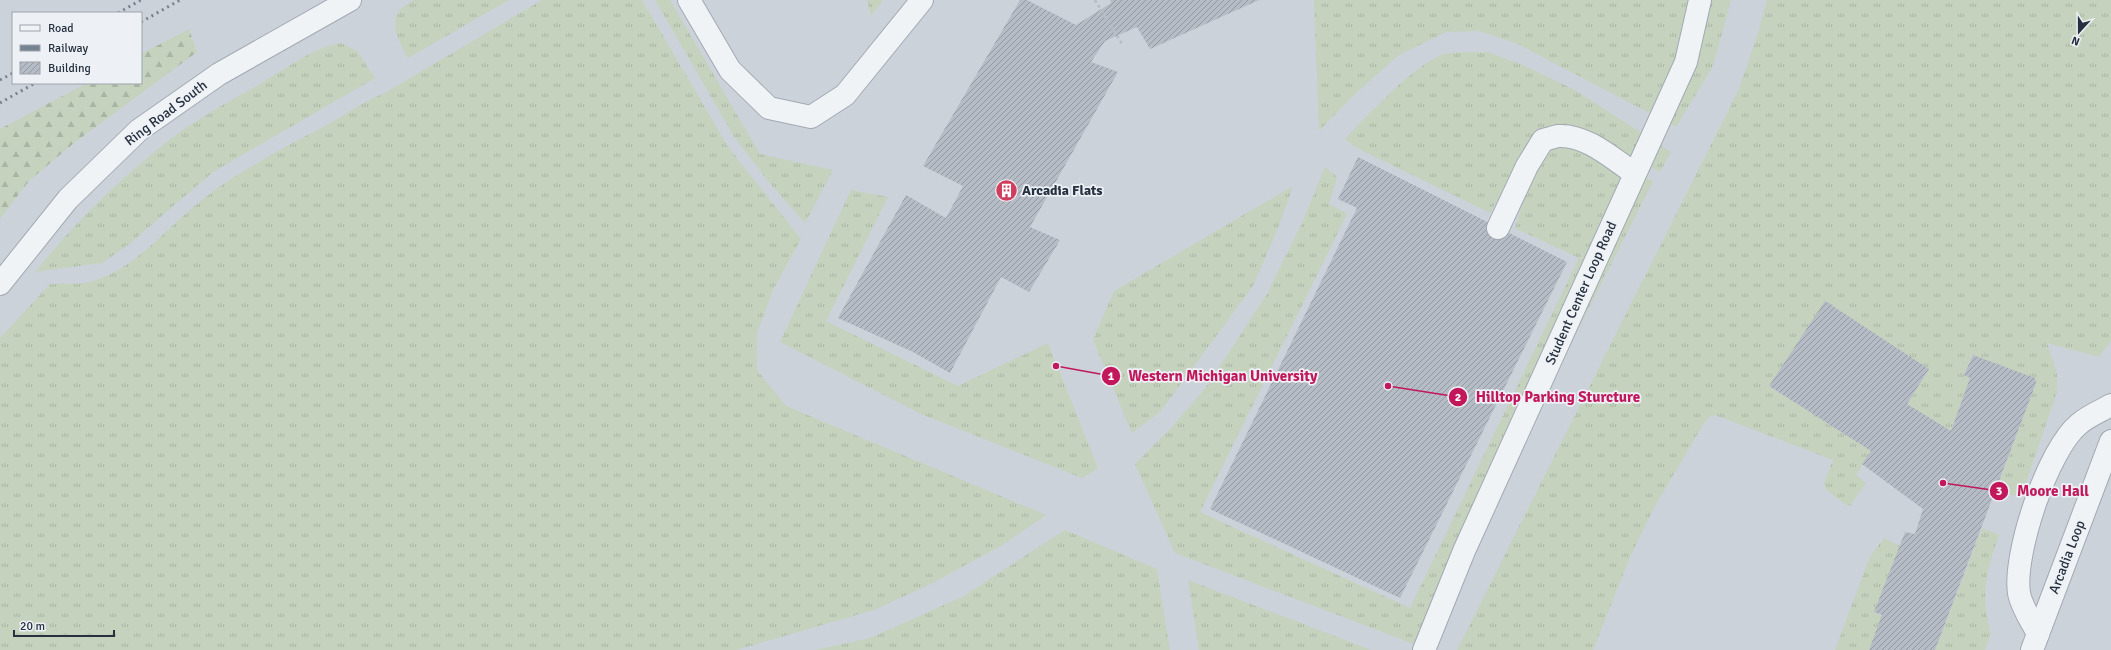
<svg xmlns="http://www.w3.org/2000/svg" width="2111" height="650" viewBox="0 0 2111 650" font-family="Signika,sans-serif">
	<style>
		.built { fill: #cbd2da; fill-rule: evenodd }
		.grass { fill: url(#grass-tufts) }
		.forest { fill: url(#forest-firs) }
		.building { fill: url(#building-hatch) }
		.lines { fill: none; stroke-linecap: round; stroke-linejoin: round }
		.minor-casing { stroke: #a2a9b2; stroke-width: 24 }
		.path { stroke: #b7bdc3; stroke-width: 2.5; stroke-dasharray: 3 3; stroke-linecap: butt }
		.minor { stroke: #f0f3f6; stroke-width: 22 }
		.rail { stroke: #768392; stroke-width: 3; stroke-dasharray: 2 4; stroke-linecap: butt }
		.labels { text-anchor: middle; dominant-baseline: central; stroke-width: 3.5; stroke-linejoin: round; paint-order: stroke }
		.street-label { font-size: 14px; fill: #26313f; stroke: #edf1f5 }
		.poi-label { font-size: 14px; font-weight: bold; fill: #26313f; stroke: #edf1f5; text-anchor: start }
		.leader { fill: none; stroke: #c2185b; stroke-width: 1.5 }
		.callout-dot { fill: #c2185b; stroke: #edf1f5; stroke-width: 1.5 }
		.mark-label { font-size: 12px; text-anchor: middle; font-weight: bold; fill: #fff }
		.callout-label { font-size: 15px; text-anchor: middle; font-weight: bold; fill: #c2185b; stroke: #edf1f5; stroke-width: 3.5; stroke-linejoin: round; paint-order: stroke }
	</style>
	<defs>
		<pattern id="grass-tufts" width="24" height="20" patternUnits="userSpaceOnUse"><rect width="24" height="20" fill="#c5d2be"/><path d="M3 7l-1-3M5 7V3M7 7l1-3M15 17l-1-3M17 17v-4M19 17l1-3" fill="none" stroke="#a9b5a4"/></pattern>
		<pattern id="forest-firs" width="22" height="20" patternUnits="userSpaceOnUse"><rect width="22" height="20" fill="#c5d2be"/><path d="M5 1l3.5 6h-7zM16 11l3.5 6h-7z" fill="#a9b5a4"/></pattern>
		<pattern id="building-hatch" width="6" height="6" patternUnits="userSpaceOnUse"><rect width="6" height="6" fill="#b5bcc5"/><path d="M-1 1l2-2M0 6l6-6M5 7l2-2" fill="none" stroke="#9399a1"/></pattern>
	</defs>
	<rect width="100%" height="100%" fill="#dde2e8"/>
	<path class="built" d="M0,0H2111V650H0ZM13,13H141V83H13Z"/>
	<g class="grass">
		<path d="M413,0H509L408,58C400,45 389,24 400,10C404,6 409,3 413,0Z"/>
		<path d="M542,0H642L728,147L801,239L773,290L757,333V370L786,406L1046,515L1004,544L933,583L874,610L736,650H0V338L50,284C64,283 80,285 93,281C137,268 168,226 203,199C241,170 281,149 323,127C343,117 361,102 383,94Z"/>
		<path d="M655,0H670L760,154L833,170L805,223L768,181L735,138Z"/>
		<path d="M867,0H883L871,16Z"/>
		<path d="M1314,0H1731L1713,66L1676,127L1518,44L1479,31L1446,32L1399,55L1354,95L1319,131Z"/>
		<path d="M1767,0H2111V341L2099,357L2047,343L2057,374V392L2021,497L1996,490L2036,383L2035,378L1972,355L1964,375L1970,378L1951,431L1907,404L1929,369L1825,302L1769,386L1871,451L1856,475L1866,483L1849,507L1826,490L1824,483L1833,460L1715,415C1707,417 1705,422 1701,428L1655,506L1630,557L1593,650H1457L1739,89L1759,30Z"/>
		<path d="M341,43L357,51L375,78L213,172L128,245L102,263L35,272C73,225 115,183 163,145C195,119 233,100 268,79C290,66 315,47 341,43Z"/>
		<path d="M1488,52L1527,67L1575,90L1671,152L1660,172L1580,129L1535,133L1490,213L1357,148L1345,139C1365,118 1419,60 1445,54C1459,51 1475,53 1488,52Z"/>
		<path d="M1562,146L1579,149L1653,181L1419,646L1175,553L1135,464L1171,428L1207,386L1267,294L1302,223L1325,167L1337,177L1329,204L1347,214L1200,512L1410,608L1579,258L1515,228L1533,171L1547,150Z"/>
		<path d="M1293,186L1279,226L1253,286L1160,412L1132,433L1093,340L1114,291Z"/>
		<path d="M851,190L888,197L826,321L958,386L1048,343L1098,468L1082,478L921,414L780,342Z"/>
		<path d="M1982,528L1999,535C1986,573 1980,593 1991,634L1985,650H1935Z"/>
		<path d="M1065,530L1157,569L1170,650H815L870,638L962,597Z"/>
		<path d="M1884,538L1900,546L1874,612L1883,617L1870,650H1835L1867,564L1872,554Z"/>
		<path d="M1188,580L1371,650H1199Z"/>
	</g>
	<path class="forest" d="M189,29L197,52L74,143L29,181L0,219V129L87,83H141V54Z"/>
	<g class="building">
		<path d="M1020,0H1027L1076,25L1111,3L1110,0H1259L1150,49L1137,27L1105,41L1091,62L1118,72L1030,227L1060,240L1029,292L1001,277L950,373L913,352L838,318L906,195L946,218L963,186L923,166Z"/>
		<path d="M1358,157L1567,262L1400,598L1210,509L1357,208L1338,199Z"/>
		<path d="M1825,301L1929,369L1907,404L1951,431L1970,378L1964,375L1973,355L2035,378L2036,383L1935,650H1869L1882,615L1874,612L1905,532L1915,534L1923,509L1862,464L1871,451L1769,386Z"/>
	</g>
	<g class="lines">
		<defs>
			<g id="minor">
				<path d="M689,0L730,70L769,108L811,117L845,95L922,0"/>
				<path d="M1498,228L1527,166L1543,140C1548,139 1553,137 1558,136C1586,134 1613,159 1634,173"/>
				<path d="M0,284L68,199L139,130L219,74L350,0"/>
				<path d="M2038,634C2032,622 2021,606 2019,593C2013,554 2048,449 2079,424C2088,416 2101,411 2111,405"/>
				<path d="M1424,650L1464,551L1686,62L1700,0"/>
				<path d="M2032,650L2111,441"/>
			</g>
		</defs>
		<use href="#minor" class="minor-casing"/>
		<path class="path" d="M1095,0L1122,44"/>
		<use href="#minor" class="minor"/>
		<g class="rail">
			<path d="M118,13L141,0"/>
			<path d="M141,22L180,0"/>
			<path d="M0,80L13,73"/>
			<path d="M0,103L35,83"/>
		</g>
	</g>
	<defs>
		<symbol id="building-disc" viewBox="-11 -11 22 22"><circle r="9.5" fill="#d23d5e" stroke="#edf1f5"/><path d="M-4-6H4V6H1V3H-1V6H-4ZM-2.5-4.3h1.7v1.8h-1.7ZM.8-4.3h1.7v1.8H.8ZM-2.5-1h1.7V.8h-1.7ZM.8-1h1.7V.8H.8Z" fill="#fff"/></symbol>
	</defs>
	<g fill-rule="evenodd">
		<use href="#building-disc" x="994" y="178" width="25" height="25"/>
	</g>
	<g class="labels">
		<g class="street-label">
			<text transform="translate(166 113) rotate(-37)">Ring Road South</text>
			<text transform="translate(1581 293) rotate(-66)">Student Center Loop Road</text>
			<text transform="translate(2067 557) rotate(-69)">Arcadia Loop</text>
		</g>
		<g class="poi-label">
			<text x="1022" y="190">Arcadia Flats</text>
		</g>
	</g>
	<path class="leader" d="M1056 366L1111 376M1388 386L1458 397M1943 483L1999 491"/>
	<g class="callout-dot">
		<circle cx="1056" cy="366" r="4"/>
		<circle cx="1388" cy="386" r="4"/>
		<circle cx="1943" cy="483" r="4"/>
		<circle cx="1111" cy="376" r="10"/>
		<circle cx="1458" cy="397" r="10"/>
		<circle cx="1999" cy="491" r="10"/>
	</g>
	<g class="mark-label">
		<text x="1111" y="380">1</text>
		<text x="1458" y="401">2</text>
		<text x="1999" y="495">3</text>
	</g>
	<g class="callout-label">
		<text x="1223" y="381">Western Michigan University</text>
		<text x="1558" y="402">Hilltop Parking Sturcture</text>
		<text x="2053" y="496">Moore Hall</text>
	</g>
	<rect x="12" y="12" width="130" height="72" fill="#edf1f5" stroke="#9da4ac"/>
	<rect x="20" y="25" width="20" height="6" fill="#f0f3f6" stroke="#9da4ac"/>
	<text x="48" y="32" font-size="12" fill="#26313f">Road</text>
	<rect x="20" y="45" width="20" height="6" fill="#768392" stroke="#9da4ac"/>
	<text x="48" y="52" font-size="12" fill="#26313f">Railway</text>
	<rect x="20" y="62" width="20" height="12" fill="url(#building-hatch)" stroke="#9da4ac"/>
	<text x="48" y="72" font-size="12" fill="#26313f">Building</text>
	<g transform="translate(2079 32) rotate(201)" stroke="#edf1f5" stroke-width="3" paint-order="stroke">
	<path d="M0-3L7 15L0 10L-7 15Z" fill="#26313f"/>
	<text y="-6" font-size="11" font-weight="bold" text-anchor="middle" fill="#26313f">N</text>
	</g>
	<path d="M14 630v6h100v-6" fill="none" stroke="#26313f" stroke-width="2"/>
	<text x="20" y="630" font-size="12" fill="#26313f" stroke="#edf1f5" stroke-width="3" paint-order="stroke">20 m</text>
</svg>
